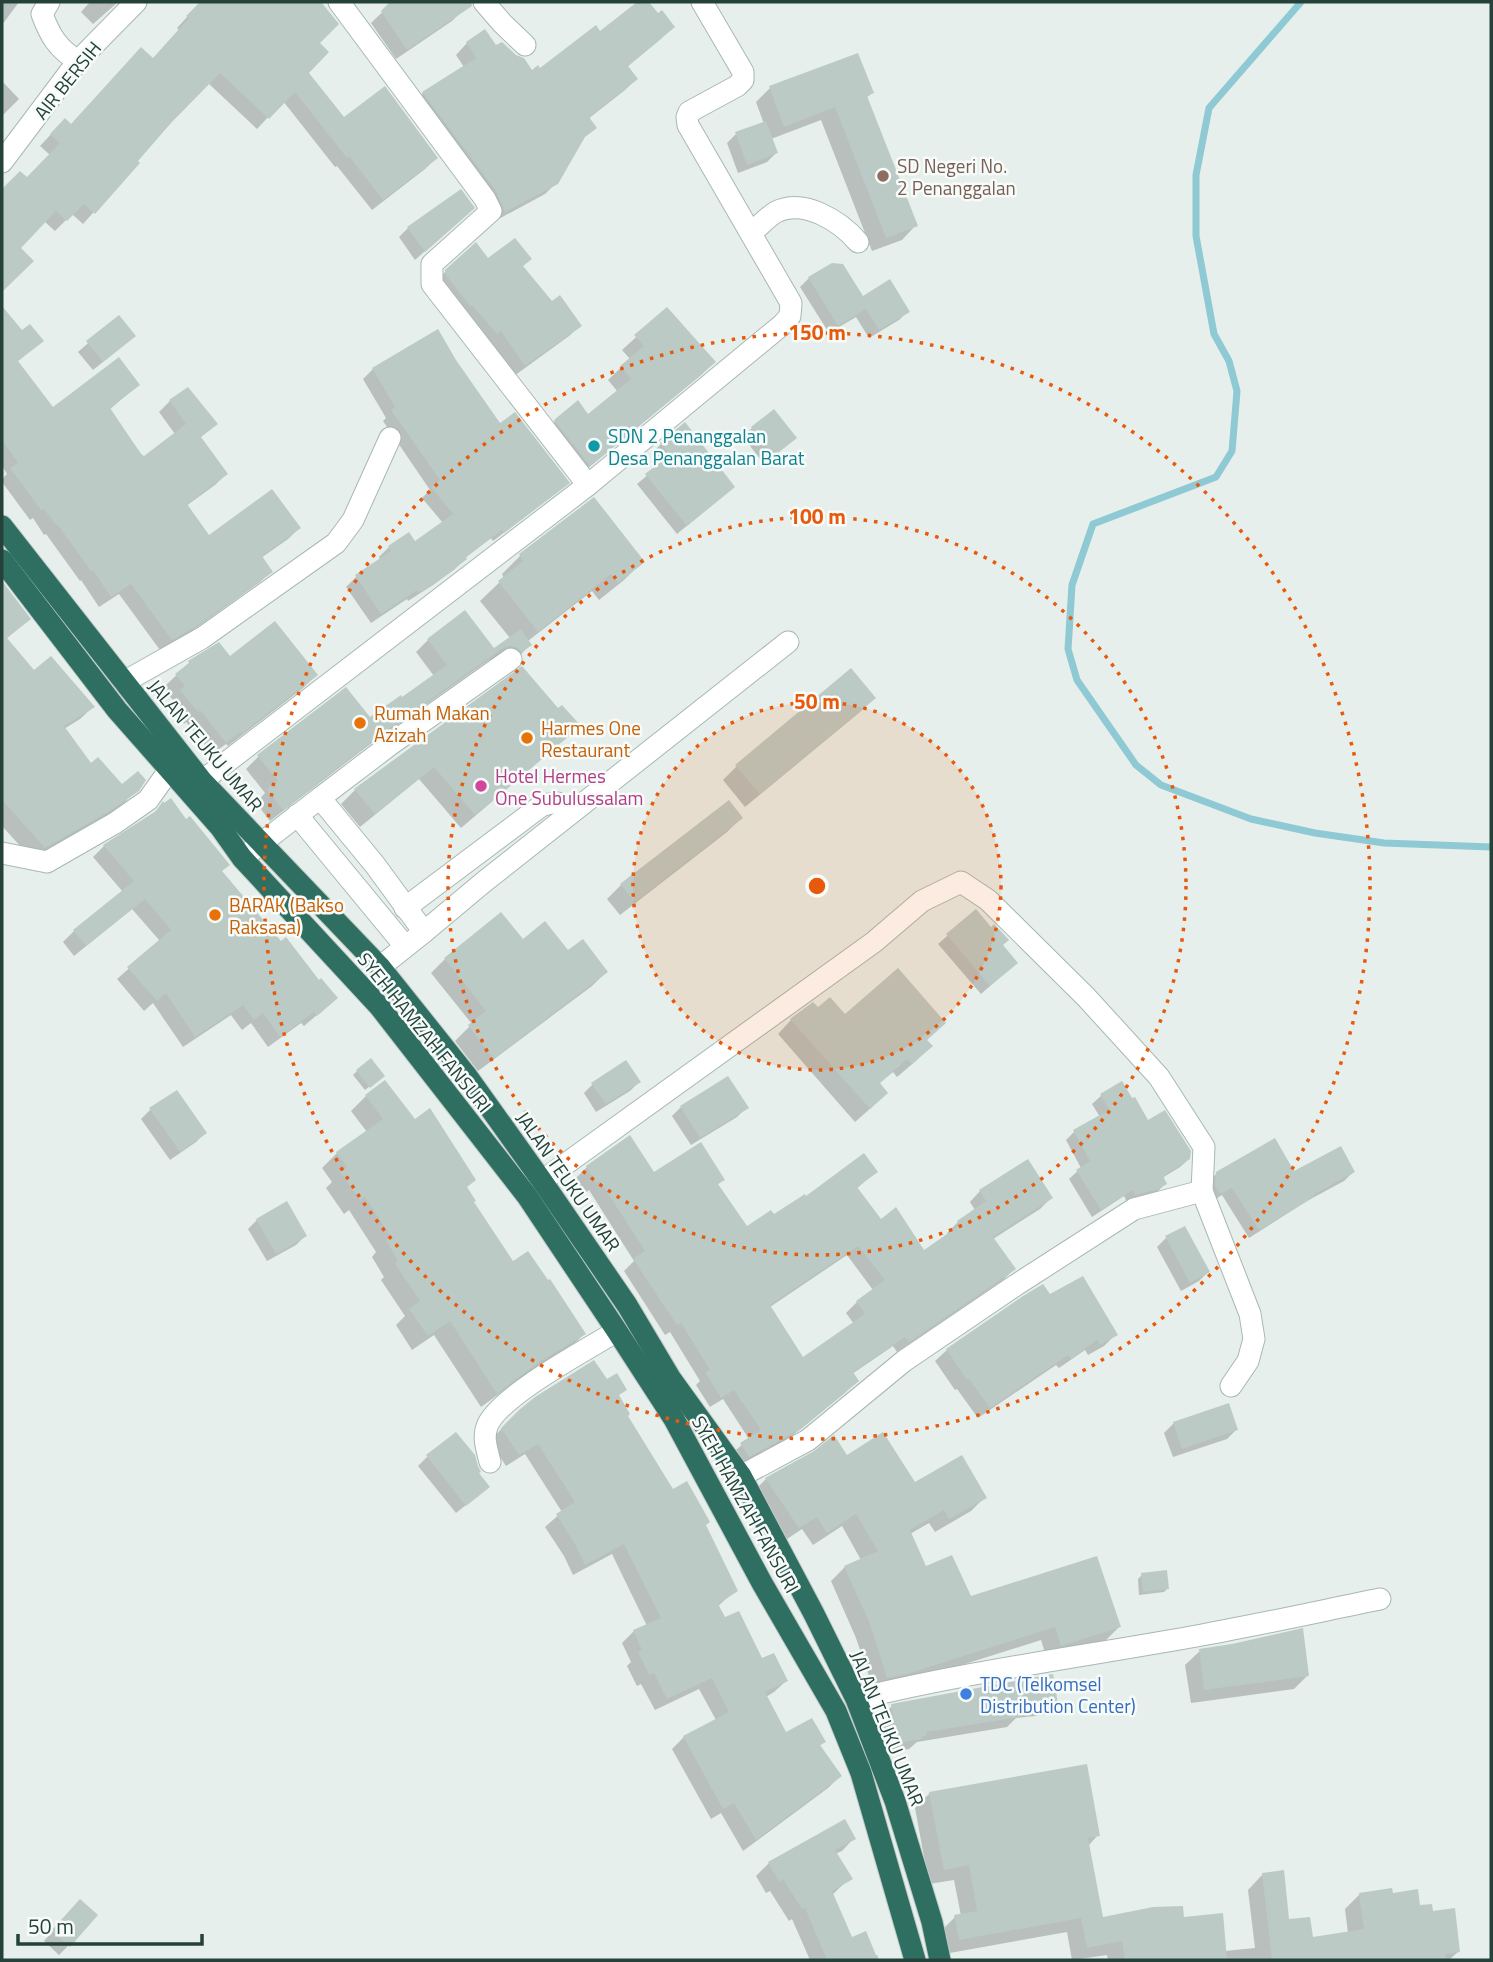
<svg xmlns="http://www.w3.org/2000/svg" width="1493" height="1962" viewBox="0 0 1493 1962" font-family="'Titillium Web',sans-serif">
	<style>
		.shadow { fill: #0003; fill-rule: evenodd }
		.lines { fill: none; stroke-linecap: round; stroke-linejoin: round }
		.stream { stroke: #8ec9d4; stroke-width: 7 }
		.building { fill: #bbcac4; fill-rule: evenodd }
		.minor-casing { stroke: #a8b8b2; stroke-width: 23 }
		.highway-casing { stroke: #c2cac8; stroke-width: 23 }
		.minor { stroke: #fff; stroke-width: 21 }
		.highway { stroke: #2f6f62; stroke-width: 21 }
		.ring { fill: none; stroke: #e8590c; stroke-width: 3.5; stroke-dasharray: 3.5 7 }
		.education-dot { fill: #8d6e63; stroke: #f7fbf9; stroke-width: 2.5 }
		.culture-dot { fill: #0f9aa8; stroke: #f7fbf9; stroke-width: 2.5 }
		.food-dot { fill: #e8710a; stroke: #f7fbf9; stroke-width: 2.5 }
		.hotel-dot { fill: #d1479c; stroke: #f7fbf9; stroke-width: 2.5 }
		.shop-dot { fill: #3f7fe0; stroke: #f7fbf9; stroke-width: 2.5 }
		.labels { text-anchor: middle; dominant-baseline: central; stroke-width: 5; stroke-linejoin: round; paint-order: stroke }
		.street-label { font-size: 19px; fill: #24423a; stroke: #f7fbf9 }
		.education-label { font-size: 19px; fill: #785e54; stroke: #f7fbf9; text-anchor: start }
		.culture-label { font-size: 19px; fill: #0d838f; stroke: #f7fbf9; text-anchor: start }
		.food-label { font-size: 19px; fill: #c56008; stroke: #f7fbf9; text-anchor: start }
		.hotel-label { font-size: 19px; fill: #b23c85; stroke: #f7fbf9; text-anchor: start }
		.shop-label { font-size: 19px; fill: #366cbe; stroke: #f7fbf9; text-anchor: start }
		.centre { fill: #e8590c; stroke: #f7fbf9; stroke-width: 3.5 }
		.ring-label { font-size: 21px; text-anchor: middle; font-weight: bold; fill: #e8590c; stroke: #f7fbf9; stroke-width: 5; stroke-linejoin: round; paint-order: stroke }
	</style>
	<rect width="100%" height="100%" fill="#e6efeb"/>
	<g class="shadow">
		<path d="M2,2H19L2,25Z"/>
		<path d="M90,2H118L93,24L81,12Z"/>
		<path d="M216,2H318L326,10L317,43L306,73L344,119L436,158L425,169L372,210L337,166L335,167L283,101L257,129L208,83L135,161L138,163L83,224L72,214L55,231L44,221L19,248L21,272L2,289V191L20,173L27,179L50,155L40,146L54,131L71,126L152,60L179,30L177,28L200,3L208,10Z"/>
		<path d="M393,2H457L463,10L452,21L396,59L371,23Z"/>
		<path d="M640,2H647L658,16L662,38L627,67L636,79L625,90L588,119L581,141L557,182L545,194L493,222L412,104L423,93L464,67L456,55L467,43L485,32L496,48L531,72L540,70L600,33Z"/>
		<path d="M2,81L19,99L2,116Z"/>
		<path d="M770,88L872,93L866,98L915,226L902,240L872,251L821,120L771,139L776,153L767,162L738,173L727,143L736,134L764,124L756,102Z"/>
		<path d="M463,217L415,260L399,237L408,228Z"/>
		<path d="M488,261L521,267L552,303L580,326L569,336L514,376L435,283L446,271Z"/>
		<path d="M809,278L862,298L908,311L899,320L869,338L856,317L829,333L800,287Z"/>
		<path d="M2,309L22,332L41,341L17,362L53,410L138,385L109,410L144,458L175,434L159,412L170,401L188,389L204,434L200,438L226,474L215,485L186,506L208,537L299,528L288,539L261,558L271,571L260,582L182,638L160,650L119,594L99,607L81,580L80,581L46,534L44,535L33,518L30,520L2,482V479L7,474L2,466Z"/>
		<path d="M667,309L714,362L701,375L576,478L542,434L555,421L588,416L618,392L608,380L630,359L622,350Z"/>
		<path d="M118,317L124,345L93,370L78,352Z"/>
		<path d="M373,369L499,425L557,492L493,541L491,538L465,558L455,569L433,585L408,601L407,599L371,623L346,587L356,577L380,560L379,557L389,547L408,534L414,543L443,523L422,498L430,490L383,421L386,418L363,379Z"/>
		<path d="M752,428L795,438L764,464L743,437Z"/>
		<path d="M661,444L724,495L677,534L637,484L661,464L652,453Z"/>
		<path d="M520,556L642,562L624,580L599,600L592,591L528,641L530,645L518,657L496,658L489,660L369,745L270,821L256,803L265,793L246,769L259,756L370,720L402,700L434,676L416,652L428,640L465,612L493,650L510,638L480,601L504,578L502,574Z"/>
		<path d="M2,585L28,619L6,639L34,673L93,707L80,719L64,729L91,765L122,787L137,789L124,803L94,824L32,859L2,826Z"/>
		<path d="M219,644L230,659L316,675L303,688L228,746L226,744L212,754L186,722L184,724L169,704L173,700L163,688L189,663Z"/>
		<path d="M874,698L860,712L745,807L723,780L737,766Z"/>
		<path d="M558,711L578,726L564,740L461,828L419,779L360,827L341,804L355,790Z"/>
		<path d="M163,804L220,872L324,1009L304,1026L301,1023L268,1047L251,1023L242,1030L231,1015L183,1047L153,1003L144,1011L117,979L160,941L132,909L74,956L63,942L74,931L123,892L93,857L104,846L152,815Z"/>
		<path d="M741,818L727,832L620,915L607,899L621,885Z"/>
		<path d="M976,911L1001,946L1007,971L981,994L938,944Z"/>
		<path d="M523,942L568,953L606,972L592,986L478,1071L455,1041L472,1024L431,973L445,959Z"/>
		<path d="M817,1010L926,1041L917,1060L897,1077L893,1072L878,1084L872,1107L855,1122L778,1034L791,1020Z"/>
		<path d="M357,1071L379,1079L365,1090L353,1075Z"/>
		<path d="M384,1082L466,1188L472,1202L513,1263L584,1334L569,1349L522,1377L481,1407L434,1335L412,1350L396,1325L405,1316L381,1280L384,1277L372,1257L376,1252L349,1210L344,1214L326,1188L332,1182L322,1168L337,1153L367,1132L351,1111L366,1096Z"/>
		<path d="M639,1082L630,1091L596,1112L584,1093L593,1084Z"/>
		<path d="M1122,1084L1147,1123L1189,1159L1180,1167L1162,1178L1165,1184L1157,1192L1127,1202L1124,1196L1092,1217L1069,1179L1081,1168L1066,1140L1074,1132L1100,1117L1092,1104L1101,1096Z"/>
		<path d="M681,1107L746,1108L737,1117L691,1145L672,1116Z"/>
		<path d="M150,1110L205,1133L196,1142L170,1160L141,1119Z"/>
		<path d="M629,1137L654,1174L722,1180L717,1185L747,1228L774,1216L806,1198L876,1172L856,1189L881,1221L923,1252L949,1235L947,1233L958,1222L975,1210L970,1202L980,1191L1051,1198L1040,1209L993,1239L1014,1269L1003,1280L897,1352L893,1346L852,1374L846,1392L788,1439L737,1466L730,1455L749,1439L723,1399L710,1407L696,1385L700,1381L670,1332L665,1335L624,1271L634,1261L589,1190L585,1193L576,1178L587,1167ZM847,1255L873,1290L857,1302L846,1313L854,1324L803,1360L770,1307Z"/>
		<path d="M1353,1172L1344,1181L1307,1201L1249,1238L1222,1195L1211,1202L1208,1183L1217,1173Z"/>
		<path d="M257,1220L305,1236L296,1245L267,1261L248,1229Z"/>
		<path d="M1166,1238L1208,1272L1199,1281L1181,1291L1157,1247Z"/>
		<path d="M1050,1297L1115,1335L1104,1346L1088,1355L1085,1350L1059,1368L1056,1365L978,1418L957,1389L955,1390L935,1361L947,1350Z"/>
		<path d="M618,1396L626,1416L672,1491L704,1526L736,1590L717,1607L724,1620L761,1661L786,1681L774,1692L766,1697L786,1735L823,1742L819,1747L840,1776L828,1788L743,1851L721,1813L711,1819L672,1749L684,1737L716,1720L699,1689L655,1710L641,1684L637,1686L627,1666L631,1662L622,1643L634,1631L647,1626L612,1554L573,1575L564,1556L545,1527L562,1512L525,1454L506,1466L490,1441L508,1422Z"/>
		<path d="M1174,1423L1236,1430L1227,1439L1173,1457L1164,1433Z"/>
		<path d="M427,1457L477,1474L488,1487L456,1513L418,1466Z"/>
		<path d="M847,1458L914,1484L985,1497L971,1511L935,1532L929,1523L910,1534L925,1568L970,1598L1119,1627L1105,1641L1047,1659L1041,1640L892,1687L874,1691L856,1638L831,1581L845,1567L861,1560L842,1526L813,1545L802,1529L784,1541L752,1493L766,1479Z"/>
		<path d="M1142,1575L1168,1588L1164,1592L1139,1595L1138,1579Z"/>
		<path d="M1200,1651L1308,1675L1294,1689L1191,1703L1185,1665Z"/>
		<path d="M1056,1703L1045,1715L1016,1718L1007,1727L917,1742L909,1749L888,1753L881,1717L892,1706Z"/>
		<path d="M930,1793L1098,1835L1088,1846L1102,1919H1182L1225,1951L1255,1948L1248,1890L1263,1874L1288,1921L1311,1939L1348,1933L1345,1909L1360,1894L1392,1895L1431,1913L1459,1951L1449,1960H1108L1107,1955L1072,1960L1067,1932L944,1954L940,1932L955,1917L961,1916L954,1880L929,1884L915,1808Z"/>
		<path d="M854,1838L842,1851L835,1854L850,1878L832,1895L851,1939L874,1956L877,1955L879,1960H810L792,1919L789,1921L770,1891L766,1893L756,1876L769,1863Z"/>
		<path d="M71,1910L68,1946L59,1955L44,1941Z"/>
	</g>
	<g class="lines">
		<path class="stream" d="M1301,2L1209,108L1196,175V236L1214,334L1229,361L1237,391L1232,451L1216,477L1093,524L1072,585L1068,649L1077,680L1136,765L1161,785L1251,819L1315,833L1384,843L1491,847"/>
	</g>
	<g class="building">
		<path d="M200,2H321L339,24L320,43L329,52L309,73L344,117L385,86L438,158L383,200L349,156L347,158L295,92L269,119L220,73L171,123L138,161L140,163L95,214L84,204L67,221L56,211L21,248L34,261L2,292V189L20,171L27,177L60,143L50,134L65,118L71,124L141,47L153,58L189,18L186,16Z"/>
		<path d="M390,2H471L472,6L407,50L381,11Z"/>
		<path d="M637,2H649L658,13L662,10L675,27L628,66L638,79L589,117L597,128L585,137L558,184L505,212L496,191L422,92L476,58L466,42L485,29L496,45L502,42L516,55L524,58L532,70L538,65L540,68L596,25L600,31Z"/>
		<path d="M858,53L874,93L867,96L918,226L886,238L835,107L784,127L769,86Z"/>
		<path d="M766,121L778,153L747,165L735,132Z"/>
		<path d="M461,189L475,208L425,252L407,227Z"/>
		<path d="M515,238L532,259L523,266L552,301L560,295L582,326L525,366L501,331L497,334L472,305L470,306L445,274V270L476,242L488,258Z"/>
		<path d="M832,263L843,264L863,296L890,279L910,312L879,330L866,309L838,326L808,277Z"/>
		<path d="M2,306L22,330L30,324L44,341L18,361L53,407L119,357L140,385L110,408L141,454L144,456L186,424L169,400L188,387L218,424L201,437L228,474L187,504L209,535L272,489L301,528L262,556L273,572L195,627L172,640L131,584L111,597L93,570L91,571L57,524L56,525L44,509L41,510L10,468L18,463L2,440Z"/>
		<path d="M667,307L716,362L590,466L554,420L578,400L588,414L631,379L620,366L644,346L634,335Z"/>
		<path d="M119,315L136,336L103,362L86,341Z"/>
		<path d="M438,329L456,360L500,423L515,412L570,483L504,533L502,530L466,557L467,559L445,576L419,593L417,590L381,614L355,575L391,551L388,546L409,532L415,541L453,514L431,487L440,480L391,410L395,407L372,368Z"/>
		<path d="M774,409L797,438L774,456L751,427Z"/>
		<path d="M685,422L735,487L687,526L645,474L670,455L660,443Z"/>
		<path d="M594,497L645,562L618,583L611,574L538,632L498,581L523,561L519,554Z"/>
		<path d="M2,581L31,619L7,638L34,670L51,656L95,707L64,726L91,763L98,757L122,784L138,771L146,780L139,791L108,812L45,848L2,800Z"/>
		<path d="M465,610L494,648L521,629L532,645L522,652L516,647L509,646L503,648L383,733L283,810L267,789L278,781L257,755L346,687L370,717L401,695L402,697L447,665L427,639Z"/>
		<path d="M275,621L318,675L241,734L240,732L226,743L200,710L198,712L180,690L185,686L175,674L189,663L188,661L219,642L230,656Z"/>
		<path d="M522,666L558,708L562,705L581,726L475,815L434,767L375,814L354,789Z"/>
		<path d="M851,668L876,698L760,794L735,765Z"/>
		<path d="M171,798L186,819L190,816L230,865L222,871L281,941L286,937L319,980L321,978L338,998L317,1016L314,1012L280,1037L263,1013L254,1020L243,1005L195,1037L166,993L157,1001L127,967L171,930L145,899L86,946L73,930L134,881L103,845L156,811L163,801L164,803Z"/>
		<path d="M729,800L743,818L635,902L620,884Z"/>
		<path d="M976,909L991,927L994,924L1009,940L1003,945L1018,963L990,986L946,934Z"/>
		<path d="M501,912L523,939L545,921L568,950L583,939L608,972L493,1059L468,1025L486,1011L444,958Z"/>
		<path d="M898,968L946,1023L927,1040L933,1046L912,1064L907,1059L880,1083L888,1093L870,1109L790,1019L813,1002L818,1007L830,997L845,1014Z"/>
		<path d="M371,1058L385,1076L370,1088L356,1070Z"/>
		<path d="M626,1060L641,1082L606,1104L591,1083Z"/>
		<path d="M728,1076L749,1108L700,1138L680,1106Z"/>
		<path d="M385,1080L415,1119L430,1108L476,1180L467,1187L476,1201L474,1202L513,1261L528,1251L548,1280L550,1279L586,1334L539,1362L497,1394L450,1321L428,1336L409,1309L420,1301L395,1264L398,1261L386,1240L391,1237L365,1197L360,1200L340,1172L347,1167L336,1152L383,1119L365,1095Z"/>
		<path d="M1122,1081L1132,1098L1135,1097L1148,1120L1165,1110L1191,1151L1190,1159L1163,1176L1167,1184L1158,1189L1135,1195L1133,1190L1101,1210L1076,1170L1090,1161L1073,1130L1109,1110L1100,1094Z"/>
		<path d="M177,1090L207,1133L180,1152L149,1108Z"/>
		<path d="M630,1135L654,1172L701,1142L725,1180L718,1184L747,1226L771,1210L774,1214L805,1194L806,1196L864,1153L878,1172L857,1187L881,1219L896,1207L924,1250L960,1225L957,1221L986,1201L979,1190L1028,1159L1053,1198L993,1237L1016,1269L909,1342L905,1337L853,1372L859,1381L801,1429L749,1457L740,1443L761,1430L734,1390L721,1398L705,1372L710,1370L681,1323L677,1325L633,1259L645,1251L600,1181L596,1183L586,1166ZM858,1246L885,1280L856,1301L865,1314L803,1357L770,1305Z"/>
		<path d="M1275,1138L1294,1171L1341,1146L1355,1172L1313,1195L1314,1197L1259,1230L1232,1188L1220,1194L1215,1186L1216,1172Z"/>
		<path d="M287,1201L307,1236L276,1254L256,1219Z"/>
		<path d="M1185,1226L1210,1272L1190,1283L1165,1236Z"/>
		<path d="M1083,1276L1118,1335L1100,1345L1097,1340L1071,1359L1068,1355L990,1408L969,1379L967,1380L946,1349L1023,1296L1043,1284L1050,1294Z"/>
		<path d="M594,1360L607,1379L617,1373L627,1390L619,1395L630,1414L628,1416L673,1489L687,1481L710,1522L706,1525L738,1591L718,1604L725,1617L739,1611L762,1658L774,1653L788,1681L765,1692L786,1732L812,1718L826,1742L820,1745L842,1776L756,1840L734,1803L723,1809L683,1736L729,1712L712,1678L667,1699L654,1673L649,1675L638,1652L642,1650L633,1630L661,1618L624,1544L585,1565L575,1544L556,1514L575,1502L538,1444L519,1455L501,1428L519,1410L535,1397Z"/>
		<path d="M1229,1403L1238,1430L1182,1449L1173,1422Z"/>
		<path d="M456,1432L475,1455L478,1466L481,1472L479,1473L490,1487L466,1506L426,1455Z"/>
		<path d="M883,1432L915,1482L962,1455L987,1498L949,1519L944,1510L910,1530L926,1566L952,1555L971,1596L1097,1556L1121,1627L1061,1646L1055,1627L907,1674L887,1678L870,1624L844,1566L878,1551L856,1514L827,1533L817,1517L799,1528L765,1478L814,1451L834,1435L847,1455Z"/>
		<path d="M1167,1570L1169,1589L1143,1592L1141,1573Z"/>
		<path d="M1303,1628L1309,1676L1204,1690L1199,1649L1232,1644Z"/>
		<path d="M1053,1674L1058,1704L1019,1709L1020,1717L926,1732L927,1735L922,1737V1739L899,1743L891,1704Z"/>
		<path d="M1087,1764L1100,1836L1088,1838L1103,1917L1153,1907L1183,1906L1184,1917L1223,1913L1227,1960H1125L1122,1941L1087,1948L1081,1918L959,1940L954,1915L977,1911L969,1865L944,1870L929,1792Z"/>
		<path d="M845,1819L856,1839L835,1850L853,1879L832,1891L852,1937L866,1931L878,1960H827L805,1908L802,1909L783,1879L779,1882L768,1862Z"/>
		<path d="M1284,1870L1289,1919L1310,1917L1313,1937L1364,1929L1359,1893L1392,1888L1393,1893L1418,1889L1420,1905L1432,1904L1433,1911L1455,1908L1460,1952L1445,1954L1446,1960H1272L1262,1873Z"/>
		<path d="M80,1899L98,1915L70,1947L51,1931Z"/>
	</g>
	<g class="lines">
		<defs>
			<g id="minor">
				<path d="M49,2L42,14C50,36 58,49 78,61"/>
				<path d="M339,2L485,199L491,211L432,264V284L588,485"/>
				<path d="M484,2L502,23L525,45"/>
				<path d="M2,162L78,61L136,2"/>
				<path d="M751,233C759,227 767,217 776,212C804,198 840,221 858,242"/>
				<path d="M124,682L202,638L336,543L353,520L390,438"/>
				<path d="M202,781L588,485L783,324L790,316L791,303L688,125L687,117L689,112L737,86L743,80V72L702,2"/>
				<path d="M320,798L391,744L511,659"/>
				<path d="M297,815L405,946"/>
				<path d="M2,853L47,862L115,823L148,800L170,769"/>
				<path d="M249,853L320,798L375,865L424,932L380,967"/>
				<path d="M405,908L541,806C556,801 561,801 571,813"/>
				<path d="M424,932L485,881L788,642"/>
				<path d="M542,1181L874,942L922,901L961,882L988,900L1086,997L1159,1077L1204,1147L1202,1191L1134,1209L1016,1285L904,1361L808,1440L741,1476"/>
				<path d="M1202,1191L1250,1314L1254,1339L1248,1361L1231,1386"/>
				<path d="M490,1462C487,1449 482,1437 488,1424C503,1394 586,1350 617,1331"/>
				<path d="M856,1699C970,1671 1087,1656 1202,1635C1262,1624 1321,1611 1380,1599"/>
			</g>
			<g id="highway">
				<path d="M2,526L202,781L380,967L467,1076L542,1181L627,1305L671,1379L741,1476L814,1614L856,1699L895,1801L932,1922L940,1960"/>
				<path d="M2,560L117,710L220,827L242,858L379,1006L527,1196L617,1331L674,1419L762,1583L836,1711L861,1773L915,1960"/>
			</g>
		</defs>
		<use href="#minor" class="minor-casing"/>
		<use href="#highway" class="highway-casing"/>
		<use href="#minor" class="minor"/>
		<use href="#highway" class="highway"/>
	</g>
	<circle cx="817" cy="886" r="184" fill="#e8590c" fill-opacity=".12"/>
	<g class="ring">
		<circle cx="817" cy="886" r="184"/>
		<circle cx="817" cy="886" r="369"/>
		<circle cx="817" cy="886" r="553"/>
	</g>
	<circle class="education-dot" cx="883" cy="176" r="7"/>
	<circle class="culture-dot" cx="594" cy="446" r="7"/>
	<g class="food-dot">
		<circle cx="360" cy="723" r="7"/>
		<circle cx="527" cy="738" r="7"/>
		<circle cx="215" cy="915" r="7"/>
	</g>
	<circle class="hotel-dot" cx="481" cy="786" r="7"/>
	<circle class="shop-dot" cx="966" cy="1694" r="7"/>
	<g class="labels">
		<g class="street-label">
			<text transform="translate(67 80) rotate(-51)">AIR BERSIH</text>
			<text transform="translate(206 745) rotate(50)">JALAN TEUKU UMAR</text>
			<text transform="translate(425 1032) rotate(51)">SYEH HAMZAH FANSURI</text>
			<text transform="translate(569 1181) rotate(55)">JALAN TEUKU UMAR</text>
			<text transform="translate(746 1504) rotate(61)">SYEH HAMZAH FANSURI</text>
			<text transform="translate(888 1728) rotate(68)">JALAN TEUKU UMAR</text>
		</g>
		<g class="education-label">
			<text x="897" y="165">SD Negeri No.<tspan x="897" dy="22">2 Penanggalan</tspan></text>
		</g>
		<g class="culture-label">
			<text x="608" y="435">SDN 2 Penanggalan<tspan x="608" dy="22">Desa Penanggalan Barat</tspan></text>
		</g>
		<g class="food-label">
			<text x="374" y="712">Rumah Makan<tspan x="374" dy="22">Azizah</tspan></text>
			<text x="541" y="727">Harmes One<tspan x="541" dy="22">Restaurant</tspan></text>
			<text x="229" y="904">BARAK (Bakso<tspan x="229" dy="22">Raksasa)</tspan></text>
		</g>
		<g class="hotel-label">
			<text x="495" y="775">Hotel Hermes<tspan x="495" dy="22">One Subulussalam</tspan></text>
		</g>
		<g class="shop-label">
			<text x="980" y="1683">TDC (Telkomsel<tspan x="980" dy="22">Distribution Center)</tspan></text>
		</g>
	</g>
	<circle cx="817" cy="886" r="10" class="centre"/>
	<g class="ring-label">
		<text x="817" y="340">150 m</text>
		<text x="817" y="524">100 m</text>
		<text x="817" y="709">50 m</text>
	</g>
	<rect width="1493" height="1962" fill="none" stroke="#24423a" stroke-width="7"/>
	<path d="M18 1934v10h184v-10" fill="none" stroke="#24423a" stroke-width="3.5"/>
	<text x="28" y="1934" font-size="21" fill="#24423a" stroke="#f7fbf9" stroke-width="5" paint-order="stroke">50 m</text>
</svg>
